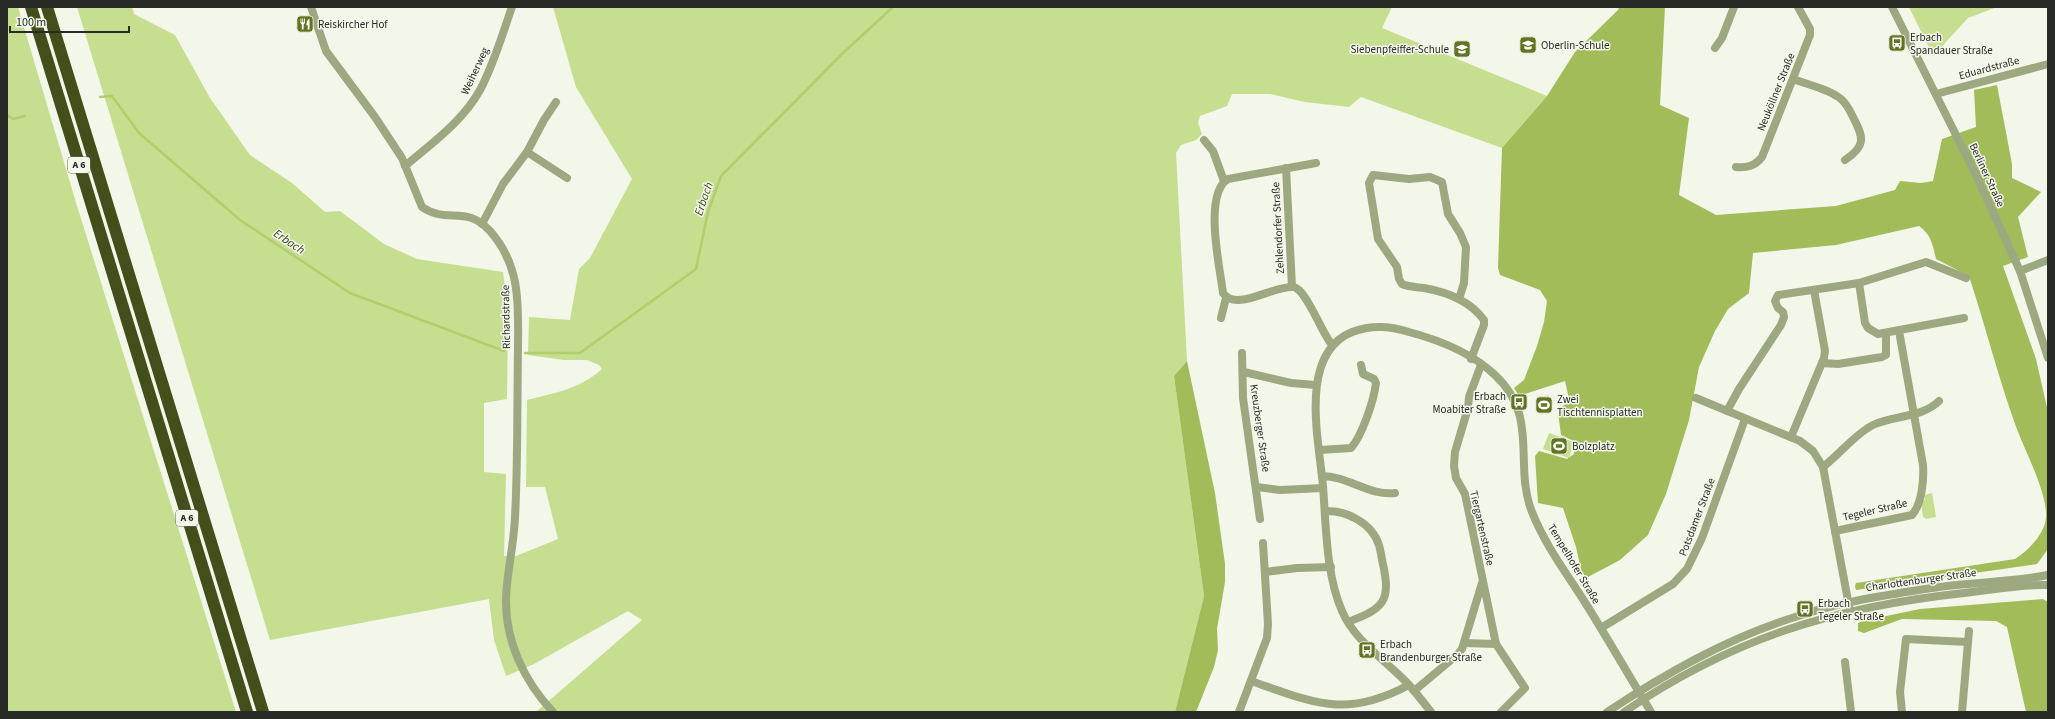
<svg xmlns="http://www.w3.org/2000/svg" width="2055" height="719" viewBox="0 0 2055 719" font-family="'Source Sans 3',sans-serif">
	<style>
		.green { fill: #c6de8f }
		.forest { fill: #a1bc59 }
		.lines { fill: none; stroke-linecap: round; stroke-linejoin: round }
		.stream { stroke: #b2cd6a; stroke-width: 2.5 }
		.minor { stroke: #9ca980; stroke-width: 8 }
		.highway { stroke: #424f1b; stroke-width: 12 }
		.labels { text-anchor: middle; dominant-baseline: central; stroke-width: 3; stroke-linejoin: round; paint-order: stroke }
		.shield { fill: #f2f7e9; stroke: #656860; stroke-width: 1 }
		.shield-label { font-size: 10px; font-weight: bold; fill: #282a25 }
		.poi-label { font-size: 11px; fill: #282a25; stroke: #f2f7e9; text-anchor: start }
		.street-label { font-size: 11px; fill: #282a25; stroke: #f2f7e9 }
		.water-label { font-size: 12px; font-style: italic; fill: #39441b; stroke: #f2f7e9 }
	</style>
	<rect width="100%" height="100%" fill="#f2f7e9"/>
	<g class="green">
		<path d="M7,7H18L77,206L236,712H7Z"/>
		<path d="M77,7H132L134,14L175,35L210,98L250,155L292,183L325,212L340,211L384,244L417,259L503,272L508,312L507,399L484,403V472L506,474L504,556H516L558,539L545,487H526L527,400C554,393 580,389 602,369L599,365L587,360H564L528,355L529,317L570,320L579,269L590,258L632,179L576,87L553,7H1392L1382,28L1547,96L1502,148L1361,97L1349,107L1305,102L1270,94H1232L1227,106L1200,116L1198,123L1202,134L1196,140L1181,145L1176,153L1187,361L1174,376L1204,596L1175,712H536L642,620L628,611L534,664L506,676L494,640L489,599L270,640Z"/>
		<path d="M1909,7H1997L1968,18L1933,56Z"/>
		<path d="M1548,395L1551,411L1541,414L1537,399Z"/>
		<path d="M1549,433L1574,442L1569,458L1543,449Z"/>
		<path d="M1932,493L1936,517L1926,519L1923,517L1921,503L1925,499L1924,495Z"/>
	</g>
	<g class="forest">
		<path d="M1619,7H1665L1660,105L1689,118L1679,195L1716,215L1836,206L1895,190L1900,181L1921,183L1933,181L1942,139L1976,127L1974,90L1997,85L2012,164V178L2041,192L2018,217L2028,257L2003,266L2036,359L2048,412V549L2037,564L1856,590L1855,586L1856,583L2015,559C2028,551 2046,533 2046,516C2047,492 2024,449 2015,424C1998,376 1985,325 1969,276L1936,259C1933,246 1931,234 1919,226L1836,245L1753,253L1749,293L1728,309L1715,331L1699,367L1689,420L1666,494L1648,535L1620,560L1588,577L1582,574L1576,547L1563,508L1538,503L1535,456L1539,451L1567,459L1574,454L1576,442L1561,435L1558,412L1569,399L1565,381L1519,396L1514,388L1524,380L1537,346L1544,322L1547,301L1540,290L1500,275L1498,268L1502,148L1547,96L1575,52L1618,10Z"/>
		<path d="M1187,361L1215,493L1225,564V582L1217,629L1218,650L1214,667L1196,712H1175L1204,596L1174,376Z"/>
		<path d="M2043,599L2048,602V712H2026L2007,627L1996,621L1902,619L1864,633L1858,631V623L1862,621L1920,609Z"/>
	</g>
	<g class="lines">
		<g class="stream">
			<path d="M100,97L112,96L139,133L240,220L350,293L504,351"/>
			<path d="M7,115L13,119L25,116"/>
			<path d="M525,353H580L696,269L708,212L721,176L843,53L893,7"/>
		</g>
		<g class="minor">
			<path d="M311,7L326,51L375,117L402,158L422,207C448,225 465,204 490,231C522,267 518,307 518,351C517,407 518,462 515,517C514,545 507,571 506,598C505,641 524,681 553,712"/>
			<path d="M1892,7L1975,173L2020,271L2048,358"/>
			<path d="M1715,48L1722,38L1734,7"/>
			<path d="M1793,79C1809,85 1829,89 1841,99C1847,104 1850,111 1853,117C1864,138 1866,146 1845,160"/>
			<path d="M1936,94L2048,64"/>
			<path d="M1204,140L1213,151L1224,181"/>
			<path d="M527,152L567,178"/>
			<path d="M1316,163L1228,179C1203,194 1220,268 1223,293C1236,312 1272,286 1293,287C1306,288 1321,332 1332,345"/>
			<path d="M405,166C432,143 463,121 480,90C494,64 502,35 512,7"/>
			<path d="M1736,167C1747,168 1755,166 1762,157L1810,35V29L1798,7"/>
			<path d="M1286,168L1292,287"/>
			<path d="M482,224L503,184L527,152L544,120L556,102"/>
			<path d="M2020,271L2048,260"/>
			<path d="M1859,283L1865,323L1868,328L1878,334L1964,318"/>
			<path d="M1459,299L1464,283L1466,247L1460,233L1448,214L1442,182L1430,177L1409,179L1373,175L1369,183L1378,239L1397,267L1399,279L1402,284C1409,287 1416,287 1424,288C1447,292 1470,301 1484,320V325L1471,359"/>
			<path d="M1221,318L1226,298"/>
			<path d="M1242,353L1243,398L1260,519"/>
			<path d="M1822,363L1838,364L1882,357L1886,355V334"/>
			<path d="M1481,365L1469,397L1468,408L1455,452L1454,466L1456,478L1465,494L1496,644L1525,688L1501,712"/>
			<path d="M1244,372L1291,383L1316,385"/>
			<path d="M1696,398L1800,441L1813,451L1823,467L1849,606"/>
			<path d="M1727,411L1739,389L1781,325L1784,317L1783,312L1778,308L1775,301L1778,295L1859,283L1926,262L1966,278"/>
			<path d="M1791,437L1824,358L1825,351L1814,290"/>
			<path d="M1320,450L1351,448C1362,436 1374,400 1376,383L1374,379L1363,374L1361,365"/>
			<path d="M1823,467C1839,455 1856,433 1873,425C1894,415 1922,418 1939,401"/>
			<path d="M1322,476C1348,476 1369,496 1395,493"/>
			<path d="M1257,487L1280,490L1323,488"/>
			<path d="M1325,511C1346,510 1372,523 1379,545C1381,552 1382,561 1384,569C1386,580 1388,592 1382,602C1374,613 1360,617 1348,622"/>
			<path d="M1835,531L1912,515C1922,504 1924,479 1923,465L1899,331"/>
			<path d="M1265,572L1297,568L1331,567"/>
			<path d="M1601,628L1673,584L1687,569L1702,538L1745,419"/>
			<path d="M1464,643L1496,644"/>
			<path d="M1845,662L1851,712"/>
			<path d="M1251,681C1315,703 1345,719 1409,685"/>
			<path d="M1414,691L1457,655L1462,649L1482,583"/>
			<path d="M1239,712L1267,638L1268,624L1263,543"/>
			<path d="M1431,712C1424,703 1417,694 1410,686C1387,661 1355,642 1342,611C1326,575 1326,525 1323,486C1319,440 1298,354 1352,332C1370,325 1391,326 1409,332C1439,340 1473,354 1495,375C1540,417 1513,464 1532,512C1545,545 1567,574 1586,604C1608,639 1629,676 1651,712"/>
			<path d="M1607,712C1665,674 1726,639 1792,618C1835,603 1880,596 1925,589C1966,582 2008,583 2048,575"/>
			<path d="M1624,712C1733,638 1834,607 1964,593C1991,590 2021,584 2048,585"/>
			<path d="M1902,712L1900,692L1906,639L1968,642"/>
			<path d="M1962,712L1969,631"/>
		</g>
		<g class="highway">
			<path d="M31,7L247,712"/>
			<path d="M47,7L263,712"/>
		</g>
	</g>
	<defs>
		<symbol id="restaurant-square" viewBox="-11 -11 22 22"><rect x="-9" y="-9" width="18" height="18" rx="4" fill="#607423" stroke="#f2f7e9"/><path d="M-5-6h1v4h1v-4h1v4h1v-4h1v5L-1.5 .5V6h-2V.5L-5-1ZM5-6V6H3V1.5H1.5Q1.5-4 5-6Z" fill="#fff"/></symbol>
		<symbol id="bus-square" viewBox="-11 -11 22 22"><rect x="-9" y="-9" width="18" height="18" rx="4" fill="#607423" stroke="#f2f7e9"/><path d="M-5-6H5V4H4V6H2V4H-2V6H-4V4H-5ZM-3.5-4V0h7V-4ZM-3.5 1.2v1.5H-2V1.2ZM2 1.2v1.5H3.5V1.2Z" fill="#fff"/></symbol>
		<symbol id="school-square" viewBox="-11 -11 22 22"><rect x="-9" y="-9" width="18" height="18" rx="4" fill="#607423" stroke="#f2f7e9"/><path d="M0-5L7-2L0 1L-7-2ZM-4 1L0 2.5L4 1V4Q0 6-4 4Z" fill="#fff"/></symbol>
		<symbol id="stadium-square" viewBox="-11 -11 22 22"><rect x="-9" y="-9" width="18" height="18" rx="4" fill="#607423" stroke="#f2f7e9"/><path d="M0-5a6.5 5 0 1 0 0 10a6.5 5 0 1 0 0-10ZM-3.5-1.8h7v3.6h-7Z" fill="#fff"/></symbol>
	</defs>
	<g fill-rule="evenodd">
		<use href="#restaurant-square" x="295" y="14" width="20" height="20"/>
		<use href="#bus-square" x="1887" y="33" width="20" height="20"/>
		<use href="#school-square" x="1518" y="35" width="20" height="20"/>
		<use href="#school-square" x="1452" y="39" width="20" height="20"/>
		<use href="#bus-square" x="1509" y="392" width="20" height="20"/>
		<use href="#stadium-square" x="1534" y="395" width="20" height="20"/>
		<use href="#stadium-square" x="1549" y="436" width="20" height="20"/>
		<use href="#bus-square" x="1795" y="599" width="20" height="20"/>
		<use href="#bus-square" x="1357" y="640" width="20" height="20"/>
	</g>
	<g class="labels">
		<g class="shield">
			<rect x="68" y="157" width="22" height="16" rx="3"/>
			<rect x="176" y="510" width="22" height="16" rx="3"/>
		</g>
		<g class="shield-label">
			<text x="79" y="165">A 6</text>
			<text x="187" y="518">A 6</text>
		</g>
		<g class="poi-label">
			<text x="318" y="24">Reiskircher Hof</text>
			<text x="1910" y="37">Erbach<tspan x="1910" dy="13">Spandauer Straße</tspan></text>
			<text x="1541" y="45">Oberlin-Schule</text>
			<text x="1449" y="49" text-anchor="end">Siebenpfeiffer-Schule</text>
			<text x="1506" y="396" text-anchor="end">Erbach<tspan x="1506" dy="13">Moabiter Straße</tspan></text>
			<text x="1557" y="399">Zwei<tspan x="1557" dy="13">Tischtennisplatten</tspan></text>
			<text x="1572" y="446">Bolzplatz</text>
			<text x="1818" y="603">Erbach<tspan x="1818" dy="13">Tegeler Straße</tspan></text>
			<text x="1380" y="644">Erbach<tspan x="1380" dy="13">Brandenburger Straße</tspan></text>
		</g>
		<g class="street-label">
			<text transform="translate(1989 68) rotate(-15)">Eduardstraße</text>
			<text transform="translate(475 71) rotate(-65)">Weiherweg</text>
			<text transform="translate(1776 92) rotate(-68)">Neuköllner Straße</text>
			<text transform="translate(1987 175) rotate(65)">Berliner Straße</text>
			<text transform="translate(1278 228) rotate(-93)">Zehlendorfer Straße</text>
			<text transform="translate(506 317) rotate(-91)">Richardstraße</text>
			<text transform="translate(1260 428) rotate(82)">Kreuzberger Straße</text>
			<text transform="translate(1875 510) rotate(-13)">Tegeler Straße</text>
			<text transform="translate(1697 517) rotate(-69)">Potsdamer Straße</text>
			<text transform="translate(1482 528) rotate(77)">Tiergartenstraße</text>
			<text transform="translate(1574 564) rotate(59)">Tempelhofer Straße</text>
			<text transform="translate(1921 580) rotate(-8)">Charlottenburger Straße</text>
		</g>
		<g class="water-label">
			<text transform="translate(704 199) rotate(-71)">Erbach</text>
			<text transform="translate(289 242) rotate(34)">Erbach</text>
		</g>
	</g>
	<rect width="2055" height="719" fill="none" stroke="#282a25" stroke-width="16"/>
	<path d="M10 26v6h119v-6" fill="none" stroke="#282a25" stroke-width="2"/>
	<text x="16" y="26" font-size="12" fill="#282a25" stroke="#f2f7e9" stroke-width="3" paint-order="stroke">100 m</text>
</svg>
